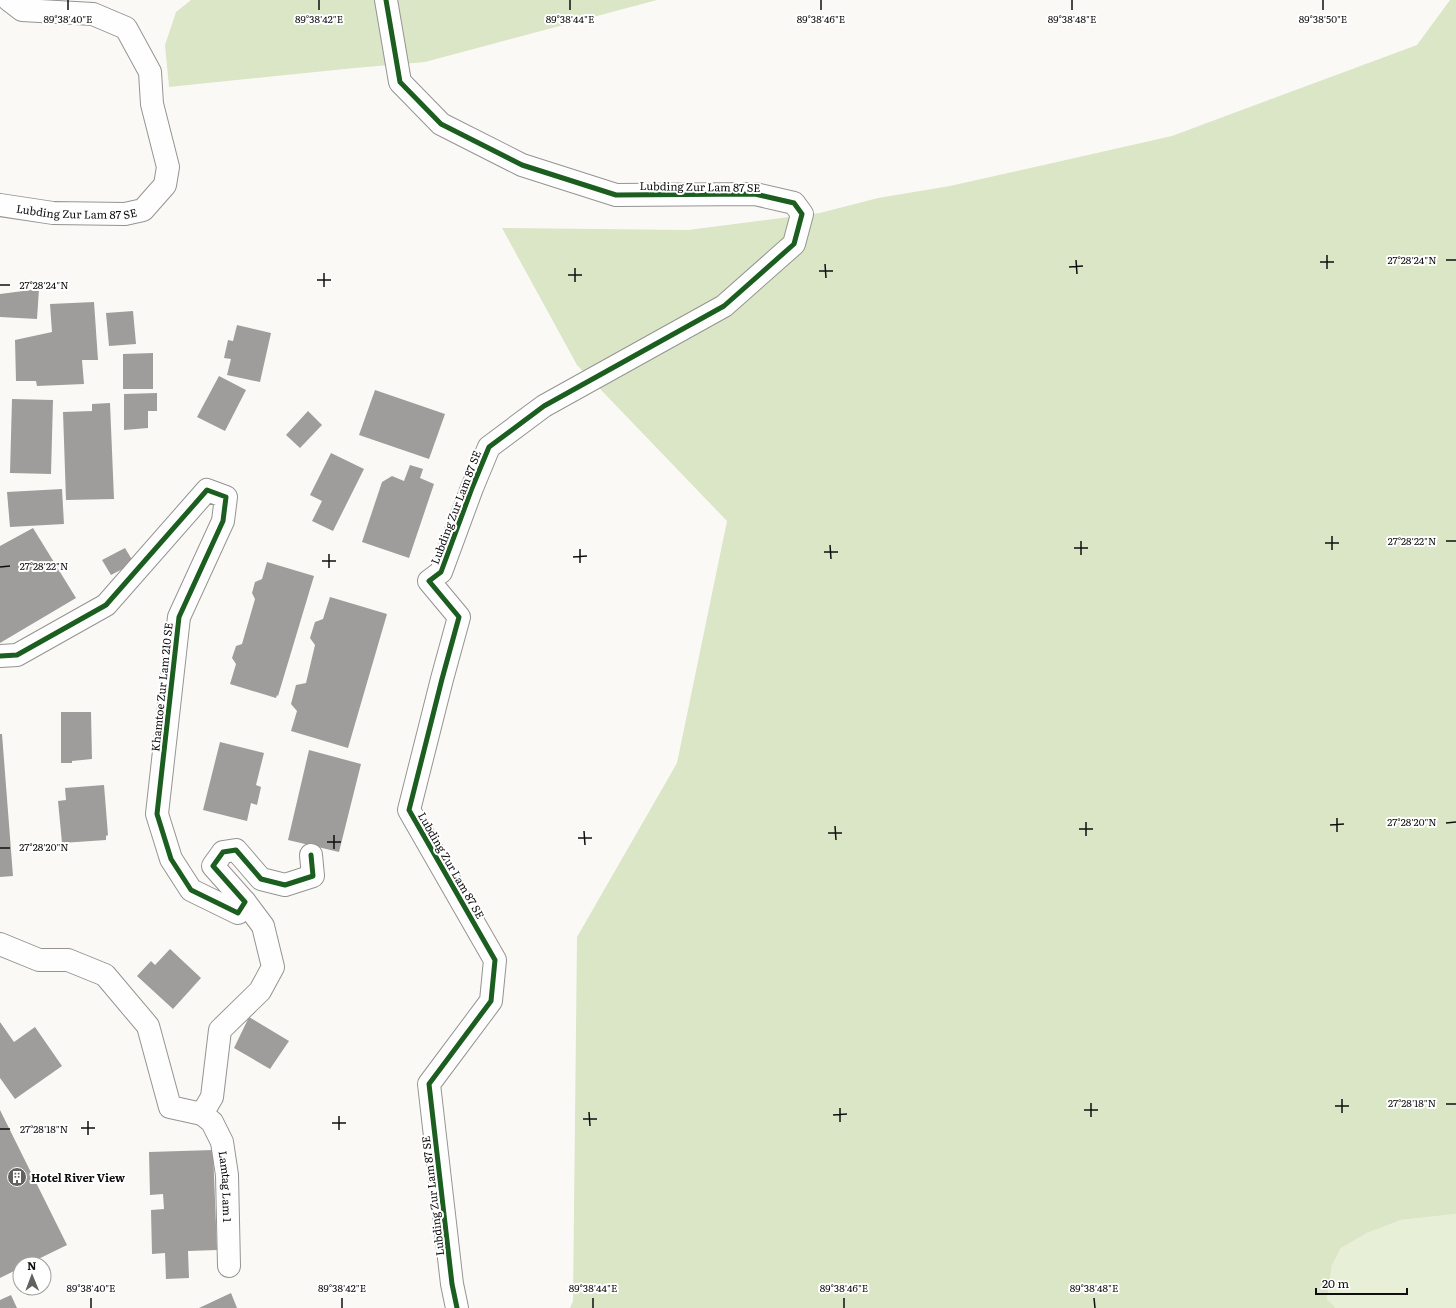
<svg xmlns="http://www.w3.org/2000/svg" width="1456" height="1308" viewBox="0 0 1456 1308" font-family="Literata,serif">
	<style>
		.green { fill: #e8efd7 }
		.forest { fill: #dae6c6 }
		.building { fill: #9f9d9b }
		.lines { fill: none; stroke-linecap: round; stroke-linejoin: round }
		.street-casing { stroke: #959493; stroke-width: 24 }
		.street { stroke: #fefefe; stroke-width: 22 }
		.cycleway-casing { stroke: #fff; stroke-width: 8 }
		.cycleway { stroke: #1b5e20; stroke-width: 5 }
		.ticks { fill: none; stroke: #0f0f0f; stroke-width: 1.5 }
		.labels { text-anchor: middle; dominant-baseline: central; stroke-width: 4; stroke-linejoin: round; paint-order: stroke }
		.street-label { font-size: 11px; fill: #0f0f0f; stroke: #fff }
		.poi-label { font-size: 11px; font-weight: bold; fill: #0f0f0f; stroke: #fff; text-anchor: start }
		.ticks-label { font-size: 10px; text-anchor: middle; fill: #0f0f0f; stroke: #fff; stroke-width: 4; stroke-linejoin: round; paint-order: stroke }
	</style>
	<rect width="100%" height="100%" fill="#fbf9f6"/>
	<path class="green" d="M1456,1214V1308H1336L1327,1299L1332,1265L1341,1248L1367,1233L1401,1220Z"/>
	<g class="forest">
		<path d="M191,0H657L425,62L355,68L169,87L165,45L176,12Z"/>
		<path d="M1450,0H1456V1214L1401,1220L1367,1233L1341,1248L1332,1265L1327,1299L1336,1308H570L573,1301L577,937L677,763L727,521L577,365L502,228L688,230L820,213L878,198L950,186L1172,136L1417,45Z"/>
	</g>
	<g class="building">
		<path d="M39,289L37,319L0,317V294Z"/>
		<path d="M94,302L98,360H82L84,384L37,386L36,381H16L15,340L52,332L50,304Z"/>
		<path d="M133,311L136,344L109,346L106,313Z"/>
		<path d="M237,325L271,333L260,382L227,375L231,359L224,358L228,340L233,341Z"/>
		<path d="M153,353V389H123V354Z"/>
		<path d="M219,376L246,390L225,431L197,417Z"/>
		<path d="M375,390L445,414L429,459L359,435Z"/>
		<path d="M157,393V411H148V428L124,430V394Z"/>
		<path d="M12,399L53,400L51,474L10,473Z"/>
		<path d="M110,403L114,499L66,500L63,412L92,411V404Z"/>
		<path d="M308,411L322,425L300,448L286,435Z"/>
		<path d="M331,453L364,469L333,531L312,521L322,501L310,495Z"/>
		<path d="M410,465L423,469L420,478L434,484L409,558L362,542L382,482L392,476L404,481Z"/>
		<path d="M62,489L64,524L10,527L7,492Z"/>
		<path d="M33,528L76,598L0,643V546Z"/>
		<path d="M125,548L134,563L111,575L102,560Z"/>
		<path d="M267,562L314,576L278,696L277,695L276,698L230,684L236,664L232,658L236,646L242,644L255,599L252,593L255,582L262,579Z"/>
		<path d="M330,597L387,614L348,748L291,731L297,711L291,704L296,685L306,683L315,645L310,638L315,622L323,619Z"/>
		<path d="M61,712H91L92,759L72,761V763H61Z"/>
		<path d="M0,734H2L13,876L0,877Z"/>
		<path d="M220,742L264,753L256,785L261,787L257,805L251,803L247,821L203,810Z"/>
		<path d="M309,750L361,764L339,852L288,840Z"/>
		<path d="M104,785L108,835L106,836V840L62,843L58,801L66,800L65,788Z"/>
		<path d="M170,949L201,978L173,1009L137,976L151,961L155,965Z"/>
		<path d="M249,1017L289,1041L270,1069L234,1048Z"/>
		<path d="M0,1022L14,1042L35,1027L62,1066L15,1099L0,1078Z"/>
		<path d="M0,1110L67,1245L28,1264H20V1268L0,1278Z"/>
		<path d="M213,1150L217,1250L188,1251L189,1278L166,1279L165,1253L152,1254L151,1210L164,1209L163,1194L150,1195L149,1152Z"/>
		<path d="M231,1293L237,1308H199Z"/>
		<path d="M11,1295L17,1308H0V1300Z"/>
	</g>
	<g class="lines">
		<defs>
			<g id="street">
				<path d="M386,0L400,82L441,124L522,165L616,195L755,194L794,203L802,214L794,244L724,306L544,406L489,447L472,488L441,572L429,581L459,617L442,679L409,810L495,960L491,1001L429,1084L452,1284L457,1308"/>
				<path id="s1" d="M0,205L53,213L125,214L143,210L165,185L168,167L152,104L150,72L126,28L93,14L22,10L9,0"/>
				<path d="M0,656L17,655L106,605L207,490L226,497L223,521L179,617L157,814L171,859L191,890L238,913L245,902L213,866L223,852L236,850L261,879L285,885L313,876L311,855"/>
				<path d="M0,944L39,960H68L105,975L148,1026L170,1107L202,1114L212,1097L220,1030L260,991L273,967L263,926L245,902"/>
				<path id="s2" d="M202,1114L212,1122L222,1142L227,1175L229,1266"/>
			</g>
		</defs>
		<use href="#street" class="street-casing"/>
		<use href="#street" class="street"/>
		<defs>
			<g id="cycleway">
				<path d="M386,0L400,82L441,124L522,165L616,195L755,194L794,203L802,214L794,244L724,306L544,406L489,447L472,488L441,572L429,581L459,617L442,679L409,810L495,960L491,1001L429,1084L452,1284L457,1308"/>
				<path d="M0,656L17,655L106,605L207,490L226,497L223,521L179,617L157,814L171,859L191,890L238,913L245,902L213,866L223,852L236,850L261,879L285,885L313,876L311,855"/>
			</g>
		</defs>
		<use href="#cycleway" class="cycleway-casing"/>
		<use href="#cycleway" class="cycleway"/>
	</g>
	<path class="ticks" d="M68,0V10M319,0V10M570,0V10M821,0V10M1072,0V10M1323,0V10M1327,255V269M1076,260L1077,274M1446,260H1456M1320,262H1334M825,264L826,278M1069,267L1083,266M575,268V282M819,271H833M324,273V287M568,275H582M317,280H331M0,285H10M1332,536V550M1081,541V555M1446,541H1456M1325,543H1339M830,545L831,559M1074,548H1088M580,549V563M824,552H838M329,554V568M573,557L587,556M322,561H336M0,567L10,566M1337,818V832M1086,822V836M1446,823L1456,822M1330,825L1344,824M835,826L836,840M1079,829H1093M584,831L585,845M828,833H842M334,835V849M578,838H592M327,842H341M0,848H10M1342,1099V1113M1091,1103V1117M1446,1104H1456M1335,1106H1349M840,1108V1122M1084,1110H1098M589,1112L590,1126M833,1115L847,1114M339,1116V1130M583,1119H597M88,1121V1135M332,1123H346M81,1128H95M0,1129H10M91,1298V1308M342,1298V1308M593,1298V1308M844,1298V1308M1094,1298L1095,1308"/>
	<defs>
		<symbol id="building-disc" viewBox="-11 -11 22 22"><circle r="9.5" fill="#626160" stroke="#fff"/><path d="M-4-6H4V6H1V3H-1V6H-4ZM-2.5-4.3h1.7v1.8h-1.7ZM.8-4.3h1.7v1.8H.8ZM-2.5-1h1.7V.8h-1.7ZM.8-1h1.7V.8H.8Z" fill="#fff"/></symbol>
	</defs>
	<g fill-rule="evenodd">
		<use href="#building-disc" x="6" y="1166" width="22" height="22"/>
	</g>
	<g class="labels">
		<g class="street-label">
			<text transform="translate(700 186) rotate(1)">Lubding Zur Lam 87 SE</text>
			<text stroke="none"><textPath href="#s1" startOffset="77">Lubding Zur Lam 87 SE</textPath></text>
			<text transform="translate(455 507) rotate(-69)">Lubding Zur Lam 87 SE</text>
			<text transform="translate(161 687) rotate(-84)">Khamtoe Zur Lam 210 SE</text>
			<text transform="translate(452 865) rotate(60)">Lubding Zur Lam 87 SE</text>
			<text stroke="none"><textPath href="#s2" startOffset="80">Lamtag Lam 1</textPath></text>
			<text transform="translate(432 1196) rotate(-97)">Lubding Zur Lam 87 SE</text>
		</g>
		<g class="poi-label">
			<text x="31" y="1177">Hotel River View</text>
		</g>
	</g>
	<g class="ticks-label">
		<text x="68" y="23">89°38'40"E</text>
		<text x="319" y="23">89°38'42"E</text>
		<text x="570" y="23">89°38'44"E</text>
		<text x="821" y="23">89°38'46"E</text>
		<text x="1072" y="23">89°38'48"E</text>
		<text x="1323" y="23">89°38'50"E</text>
		<text x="1412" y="264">27°28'24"N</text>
		<text x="44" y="289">27°28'24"N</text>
		<text x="1412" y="545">27°28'22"N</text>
		<text x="44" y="570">27°28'22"N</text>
		<text x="1412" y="826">27°28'20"N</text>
		<text x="44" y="851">27°28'20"N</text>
		<text x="1412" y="1107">27°28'18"N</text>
		<text x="44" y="1133">27°28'18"N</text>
		<text x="91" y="1292">89°38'40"E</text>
		<text x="342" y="1292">89°38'42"E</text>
		<text x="593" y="1292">89°38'44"E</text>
		<text x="844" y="1292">89°38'46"E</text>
		<text x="1094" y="1292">89°38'48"E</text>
	</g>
	<g transform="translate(32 1276) rotate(359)"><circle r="19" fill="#ffffff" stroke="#9f9f9f"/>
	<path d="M0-3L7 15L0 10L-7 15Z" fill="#626160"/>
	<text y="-6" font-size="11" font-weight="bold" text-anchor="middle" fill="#0f0f0f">N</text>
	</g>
	<path d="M1316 1288v6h91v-6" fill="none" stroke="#0f0f0f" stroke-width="2"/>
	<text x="1322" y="1288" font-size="12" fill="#0f0f0f" stroke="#ffffff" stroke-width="3" paint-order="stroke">20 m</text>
</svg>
